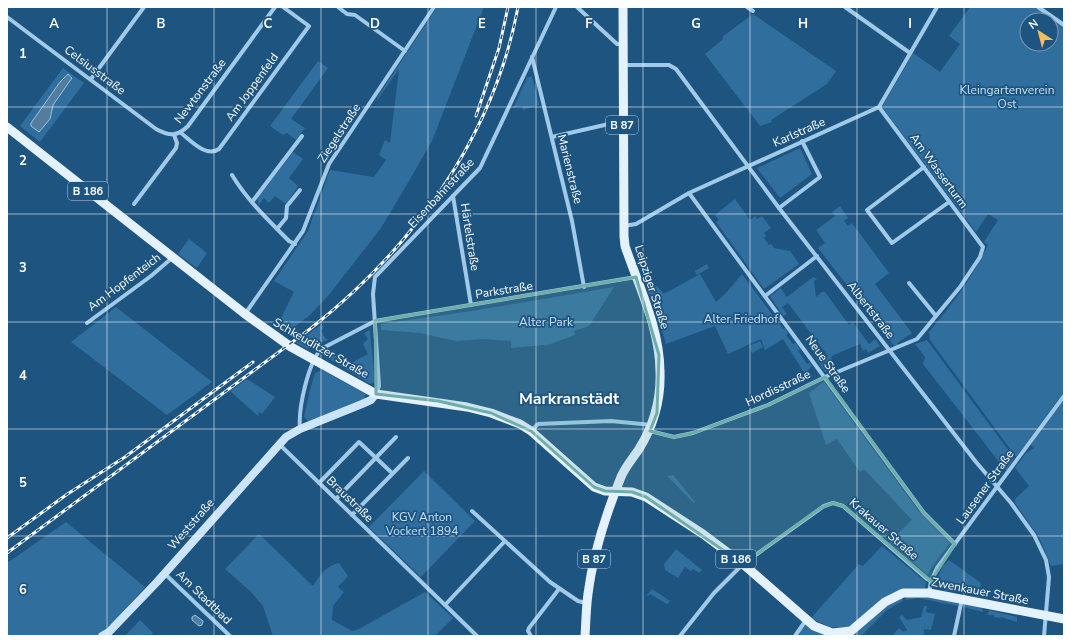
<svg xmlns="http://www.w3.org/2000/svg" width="1071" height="643" viewBox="0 0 1071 643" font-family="'Nunito Sans',sans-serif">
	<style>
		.green { fill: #306e9e; fill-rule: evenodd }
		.water { fill: #547c9d; stroke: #94c6eb }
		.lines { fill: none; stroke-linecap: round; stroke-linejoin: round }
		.street { stroke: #a1cae9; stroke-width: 4 }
		.secondary { stroke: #cce4f7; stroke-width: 8 }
		.primary { stroke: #e4f1fe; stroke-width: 9 }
		.rail-casing { stroke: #fff; stroke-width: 3 }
		.rail { stroke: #1d5480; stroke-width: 1.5; stroke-dasharray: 4.5; stroke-linecap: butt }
		.marked { fill: #6fada8; fill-opacity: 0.2; stroke: #6fada8; stroke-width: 3; stroke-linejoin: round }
		.grid { fill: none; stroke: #fff; stroke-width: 1; stroke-opacity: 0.55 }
		.labels { text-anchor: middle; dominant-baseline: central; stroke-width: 3.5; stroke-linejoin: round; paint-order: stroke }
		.shield { fill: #1d5480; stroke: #bbccd9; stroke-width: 1 }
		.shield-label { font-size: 11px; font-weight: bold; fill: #fff }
		.street-label { font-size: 12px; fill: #fff; stroke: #1d5480 }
		.park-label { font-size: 12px; fill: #c5e1f7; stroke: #1d5480 }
		.district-label { font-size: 16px; font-weight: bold; fill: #fff; stroke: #1d5480 }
		.grid-label { font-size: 13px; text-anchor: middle; font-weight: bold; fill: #fff; stroke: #1d5480; stroke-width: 3.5; stroke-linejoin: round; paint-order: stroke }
	</style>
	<rect width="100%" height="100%" fill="#1d5480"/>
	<g class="green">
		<path d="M437,7H484L432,141L409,181L381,228L328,296L310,315L293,328L280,320L294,292L274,281L308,231L330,170L374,177L386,160L379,155L385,140L390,143L399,69L378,99L377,98Z"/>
		<path d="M970,7H1036L1064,27V392L1016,457L930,340L929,332C954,302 970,281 988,245L984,242L998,220L988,214L976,232L882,107L913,53L940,72L960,44L949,36ZM1027,20H1051V44H1027Z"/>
		<path d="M753,14L836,71L827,84L771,120L772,122L760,126L705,54L723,39L722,37Z"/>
		<path d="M318,61L328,68L291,119L305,128L296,140L287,133L283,135L270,126Z"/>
		<path d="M63,68L84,83L40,142L20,126Z"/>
		<path d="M532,76L539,105L523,110L522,106L513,108L527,78Z"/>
		<path d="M800,148L812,174L780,198L757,168Z"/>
		<path d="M293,152L303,159L289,178L298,186L286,204L275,196L269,203L264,198L259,205L257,199Z"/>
		<path d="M735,199L750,220L755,216L757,219L762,216L771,228L764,233L766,236L764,238L769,245L771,244L774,248L790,251L799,264L764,289L716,222L719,220L715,215Z"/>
		<path d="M840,206L848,218L844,221L848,226L852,223L889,273L875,284L912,333L897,343L899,346L896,348L818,248L825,243L816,230L835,216L832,212Z"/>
		<path d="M189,239L207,253L197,268L178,254Z"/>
		<path d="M707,264L709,268L697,275L695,271Z"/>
		<path d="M700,274L716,302L725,294L742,274L783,329L785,328L788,333L786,335L793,344L796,343L800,349L798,351L807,364L810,363L812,366L808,370L813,376L808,379L783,339L765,350L761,339L728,354L715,326L666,344L656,310L646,287L657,286L664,294Z"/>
		<path d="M813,277L817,279L814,281L816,297L822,292H825L849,325L853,322L869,344L875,339L880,346L868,353L866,349L863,351L860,344L834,355L831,357L835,367L825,372L816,358L818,356L822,361L828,356L788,303L782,307L787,314L783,316L770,296L781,288L787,297Z"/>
		<path d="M614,287L589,326L574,331L575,335L545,346L544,345L511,348V341L483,339L456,341L420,333L381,330V324L472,311Z"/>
		<path d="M116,307L212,382L167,415L71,342Z"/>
		<path d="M322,324L324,328L321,331L326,339H329L308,349L296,343Z"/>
		<path d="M370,330L375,382L370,384L325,357L334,350L336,354H342L347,365L368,354L363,344L368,339L364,333Z"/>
		<path d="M927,340L1014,458L1006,471L923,364L925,357L915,344Z"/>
		<path d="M760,341L763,347L752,353L749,346Z"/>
		<path d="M322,370L366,394L364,399L309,422L304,417L310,390L315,373Z"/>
		<path d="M247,379L275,397L262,414L259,412L258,416L230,391Z"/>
		<path d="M824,382L920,513L950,543L931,568L928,575L889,542L912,520L864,469L860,472L837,439L826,445L809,393Z"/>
		<path d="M1064,399V564L1051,566L1039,537L1015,503V499L1029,486L1015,468L1026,453L1034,448L1031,445L1032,441Z"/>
		<path d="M424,471L475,521L421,577L369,527Z"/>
		<path d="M674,475V476L695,502L694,503L667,476Z"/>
		<path d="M66,522L145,587L105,632L96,636H7V563Z"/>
		<path d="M259,534L313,586C319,576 327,565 339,563L348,576L338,587L344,592L333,606L332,620L352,631L359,629L425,592L453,618L435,636H273L263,606L251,592L225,569Z"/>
		<path d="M882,546L926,582L925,588L910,589L849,627H830L811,618L859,564L863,566Z"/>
		<path d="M676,549L702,570L699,573L693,569L691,571L685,567L678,578L665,570L664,564Z"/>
		<path d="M949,560L981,583L979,597L967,592L946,591L939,588L937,579L943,566Z"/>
		<path d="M652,589L670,601L667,604L650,594L648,596L647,595Z"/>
		<path d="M914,595L958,601V606L918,598L906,600L905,596Z"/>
		<path d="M902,597L903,601L887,610L861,636H844L886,605Z"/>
		<path d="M965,602L982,606L983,612L963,607Z"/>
		<path d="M924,606H927L926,612L935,614L931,630L924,629V636H892L899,628L903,632L907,630L899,617L902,615L907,620L921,617Z"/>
		<path d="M989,610L1017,617V622L1001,617L1000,618L994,617V615H985L988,614Z"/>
		<path d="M806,619L831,636L799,635Z"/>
		<path d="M140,620L153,633L150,636H125Z"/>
	</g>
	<g class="water">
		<path d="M68,74L72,78L53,105L50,119L39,132L31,126V123L60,82Z"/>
		<path d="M195,615L203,621L202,625L199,626L192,620V617Z"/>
	</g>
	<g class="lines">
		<g class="street">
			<path d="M338,7L347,14L355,15L405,51"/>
			<path d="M577,7L617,44H623"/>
			<path d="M747,7L753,11"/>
			<path d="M845,7L910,53"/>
			<path d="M1038,7L1064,25"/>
			<path d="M7,17L156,129C169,136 177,137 188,126L275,7"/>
			<path d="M532,57L572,221L584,287"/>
			<path d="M624,65H669L676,69L779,208L976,462L1011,503L1034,535L1046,560L1049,577L1044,636"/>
			<path d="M91,79L144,7"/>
			<path d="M181,133C190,140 206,158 219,149L309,26L283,7"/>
			<path d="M552,137L622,121"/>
			<path d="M924,167L867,210L892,243L949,202"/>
			<path d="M232,175C247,200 269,221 289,241L295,244"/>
			<path d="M689,193L924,513L955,544"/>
			<path d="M453,196L471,305"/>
			<path d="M252,202L302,136"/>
			<path d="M134,204L176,148L177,143L174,135"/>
			<path d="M779,208L820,177L802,141"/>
			<path d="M624,226L636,224L689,193L879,107L937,7"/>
			<path d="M277,229L286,218L287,206L300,190"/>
			<path d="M909,283L936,316"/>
			<path d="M765,296L817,256"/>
			<path d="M245,314L303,231L329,164L434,7"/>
			<path d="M87,323L151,276L172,258"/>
			<path d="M376,394L379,386L373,294L375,277L480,168L556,7"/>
			<path d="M300,429C298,408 308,364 321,349L375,321L636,277"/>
			<path d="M531,431L538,424L611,421L652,425"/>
			<path d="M650,431L674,437L693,433L768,405L825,377L917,339L960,287L980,257L983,247L879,107"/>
			<path d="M279,444L477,636"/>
			<path d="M319,483L359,442L392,473"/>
			<path d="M336,499L396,437"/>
			<path d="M472,511L550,582L578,601L586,603"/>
			<path d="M352,515L408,458"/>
			<path d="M165,574L230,636"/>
			<path d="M929,593L931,581L937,568L1064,396"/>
			<path d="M445,605L505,541"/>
			<path d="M531,636L528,631L529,628L559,589"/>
			<path d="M680,636L714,593L743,564L824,506L833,503L843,506L927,579L931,581"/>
			<path d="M795,636L806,620"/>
			<path d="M954,636L962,599"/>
		</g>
		<path class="secondary" d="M102,636L109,632L157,582L286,437L300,429L362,404L371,400L376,394"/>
		<g class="primary">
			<path d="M7,127L245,314L291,347L376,394L467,407L491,413L520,424L531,431L594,487L605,491L632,492L646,497L703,534L743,564L814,626L832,633L851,631L885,602L903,593H929L1064,619"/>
			<path d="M585,636C586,622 586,608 588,594C593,554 606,514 621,477C625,467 633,458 639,449C654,425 661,400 660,372C660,329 639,287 625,246L624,236L623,7"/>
		</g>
		<defs>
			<g id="rail">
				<path d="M476,116L499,48L508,7"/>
				<path d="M7,538L66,495L125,457L253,362"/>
				<path d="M7,553L310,329C412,249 494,136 518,7"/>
			</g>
		</defs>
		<use href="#rail" class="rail-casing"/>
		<use href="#rail" class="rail"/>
	</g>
	<path class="marked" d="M636,277L659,355L657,413L650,431L674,437L693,433L768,405L825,377L924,513L955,544L931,581L843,506L833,503L819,509L743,564L646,497L632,492L605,491L594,487L531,431L491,413L438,401L376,394L375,321Z"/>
	<path class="grid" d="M107,7V636M214,7V636M321,7V636M428,7V636M536,7V636M643,7V636M750,7V636M857,7V636M964,7V636M7,107H1064M7,214H1064M7,322H1064M7,429H1064M7,536H1064"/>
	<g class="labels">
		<g class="shield">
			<rect x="606" y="116" width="32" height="18" rx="3"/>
			<rect x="68" y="182" width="40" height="18" rx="3"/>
			<rect x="578" y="550" width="32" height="18" rx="3"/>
			<rect x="716" y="550" width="40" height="18" rx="3"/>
		</g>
		<g class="shield-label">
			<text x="622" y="125">B 87</text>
			<text x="88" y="191">B 186</text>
			<text x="594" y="559">B 87</text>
			<text x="736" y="559">B 186</text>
		</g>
		<g class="street-label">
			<text transform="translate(95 70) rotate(37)">Celsiusstraße</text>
			<text transform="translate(252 87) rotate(-54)">Am Joppenfeld</text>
			<text transform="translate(200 91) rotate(-53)">Newtonstraße</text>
			<text transform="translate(799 132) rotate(-24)">Karlstraße</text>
			<text transform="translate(339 133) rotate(-57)">Ziegelstraße</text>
			<text transform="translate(570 169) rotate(76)">Marienstraße</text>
			<text transform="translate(939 171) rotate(54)">Am Wasserturm</text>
			<text transform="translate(441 193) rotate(-47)">Eisenbahnstraße</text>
			<text transform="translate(470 237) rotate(81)">Härtelstraße</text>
			<text transform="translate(124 282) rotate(-37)">Am Hopfenteich</text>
			<text transform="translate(652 287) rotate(72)">Leipziger Straße</text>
			<text transform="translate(504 290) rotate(-9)">Parkstraße</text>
			<text transform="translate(871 310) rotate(52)">Albertstraße</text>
			<text transform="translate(321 348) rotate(30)">Schkeuditzer Straße</text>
			<text transform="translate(828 364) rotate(54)">Neue Straße</text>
			<text transform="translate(778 388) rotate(-25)">Hordisstraße</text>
			<text transform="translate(985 487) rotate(-54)">Lausener Straße</text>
			<text transform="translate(350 499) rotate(44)">Braustraße</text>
			<text transform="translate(191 524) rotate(-49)">Weststraße</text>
			<text transform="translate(884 529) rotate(41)">Krakauer Straße</text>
			<text transform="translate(980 591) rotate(11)">Zwenkauer Straße</text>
			<text transform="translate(204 597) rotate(44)">Am Stadtbad</text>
		</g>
		<g class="park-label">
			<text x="1007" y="90">Kleingartenverein<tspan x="1007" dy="14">Ost</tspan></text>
			<text x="741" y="319">Alter Friedhof</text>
			<text x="546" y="322">Alter Park</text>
			<text x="422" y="517">KGV Anton<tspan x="422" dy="14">Vockert 1894</tspan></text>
		</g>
		<g class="district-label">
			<text x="569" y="399">Markranstädt</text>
		</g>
	</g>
	<g class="grid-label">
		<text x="54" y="28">A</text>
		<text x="161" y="28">B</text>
		<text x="268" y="28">C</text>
		<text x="375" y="28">D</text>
		<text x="482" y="28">E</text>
		<text x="589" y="28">F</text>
		<text x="696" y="28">G</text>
		<text x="803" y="28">H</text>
		<text x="910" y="28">I</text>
		<text x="23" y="58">1</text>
		<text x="23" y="165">2</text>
		<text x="23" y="272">3</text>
		<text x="23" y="380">4</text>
		<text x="23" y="487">5</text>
		<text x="23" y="594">6</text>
	</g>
	<rect width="1071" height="643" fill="none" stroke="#ffffff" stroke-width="16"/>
	<g transform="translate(1039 32) rotate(324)"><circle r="19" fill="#1d5480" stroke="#7798b3"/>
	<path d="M0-3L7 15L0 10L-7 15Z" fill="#f8bb5f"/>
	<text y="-6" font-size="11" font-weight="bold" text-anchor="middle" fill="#ffffff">N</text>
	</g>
</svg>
